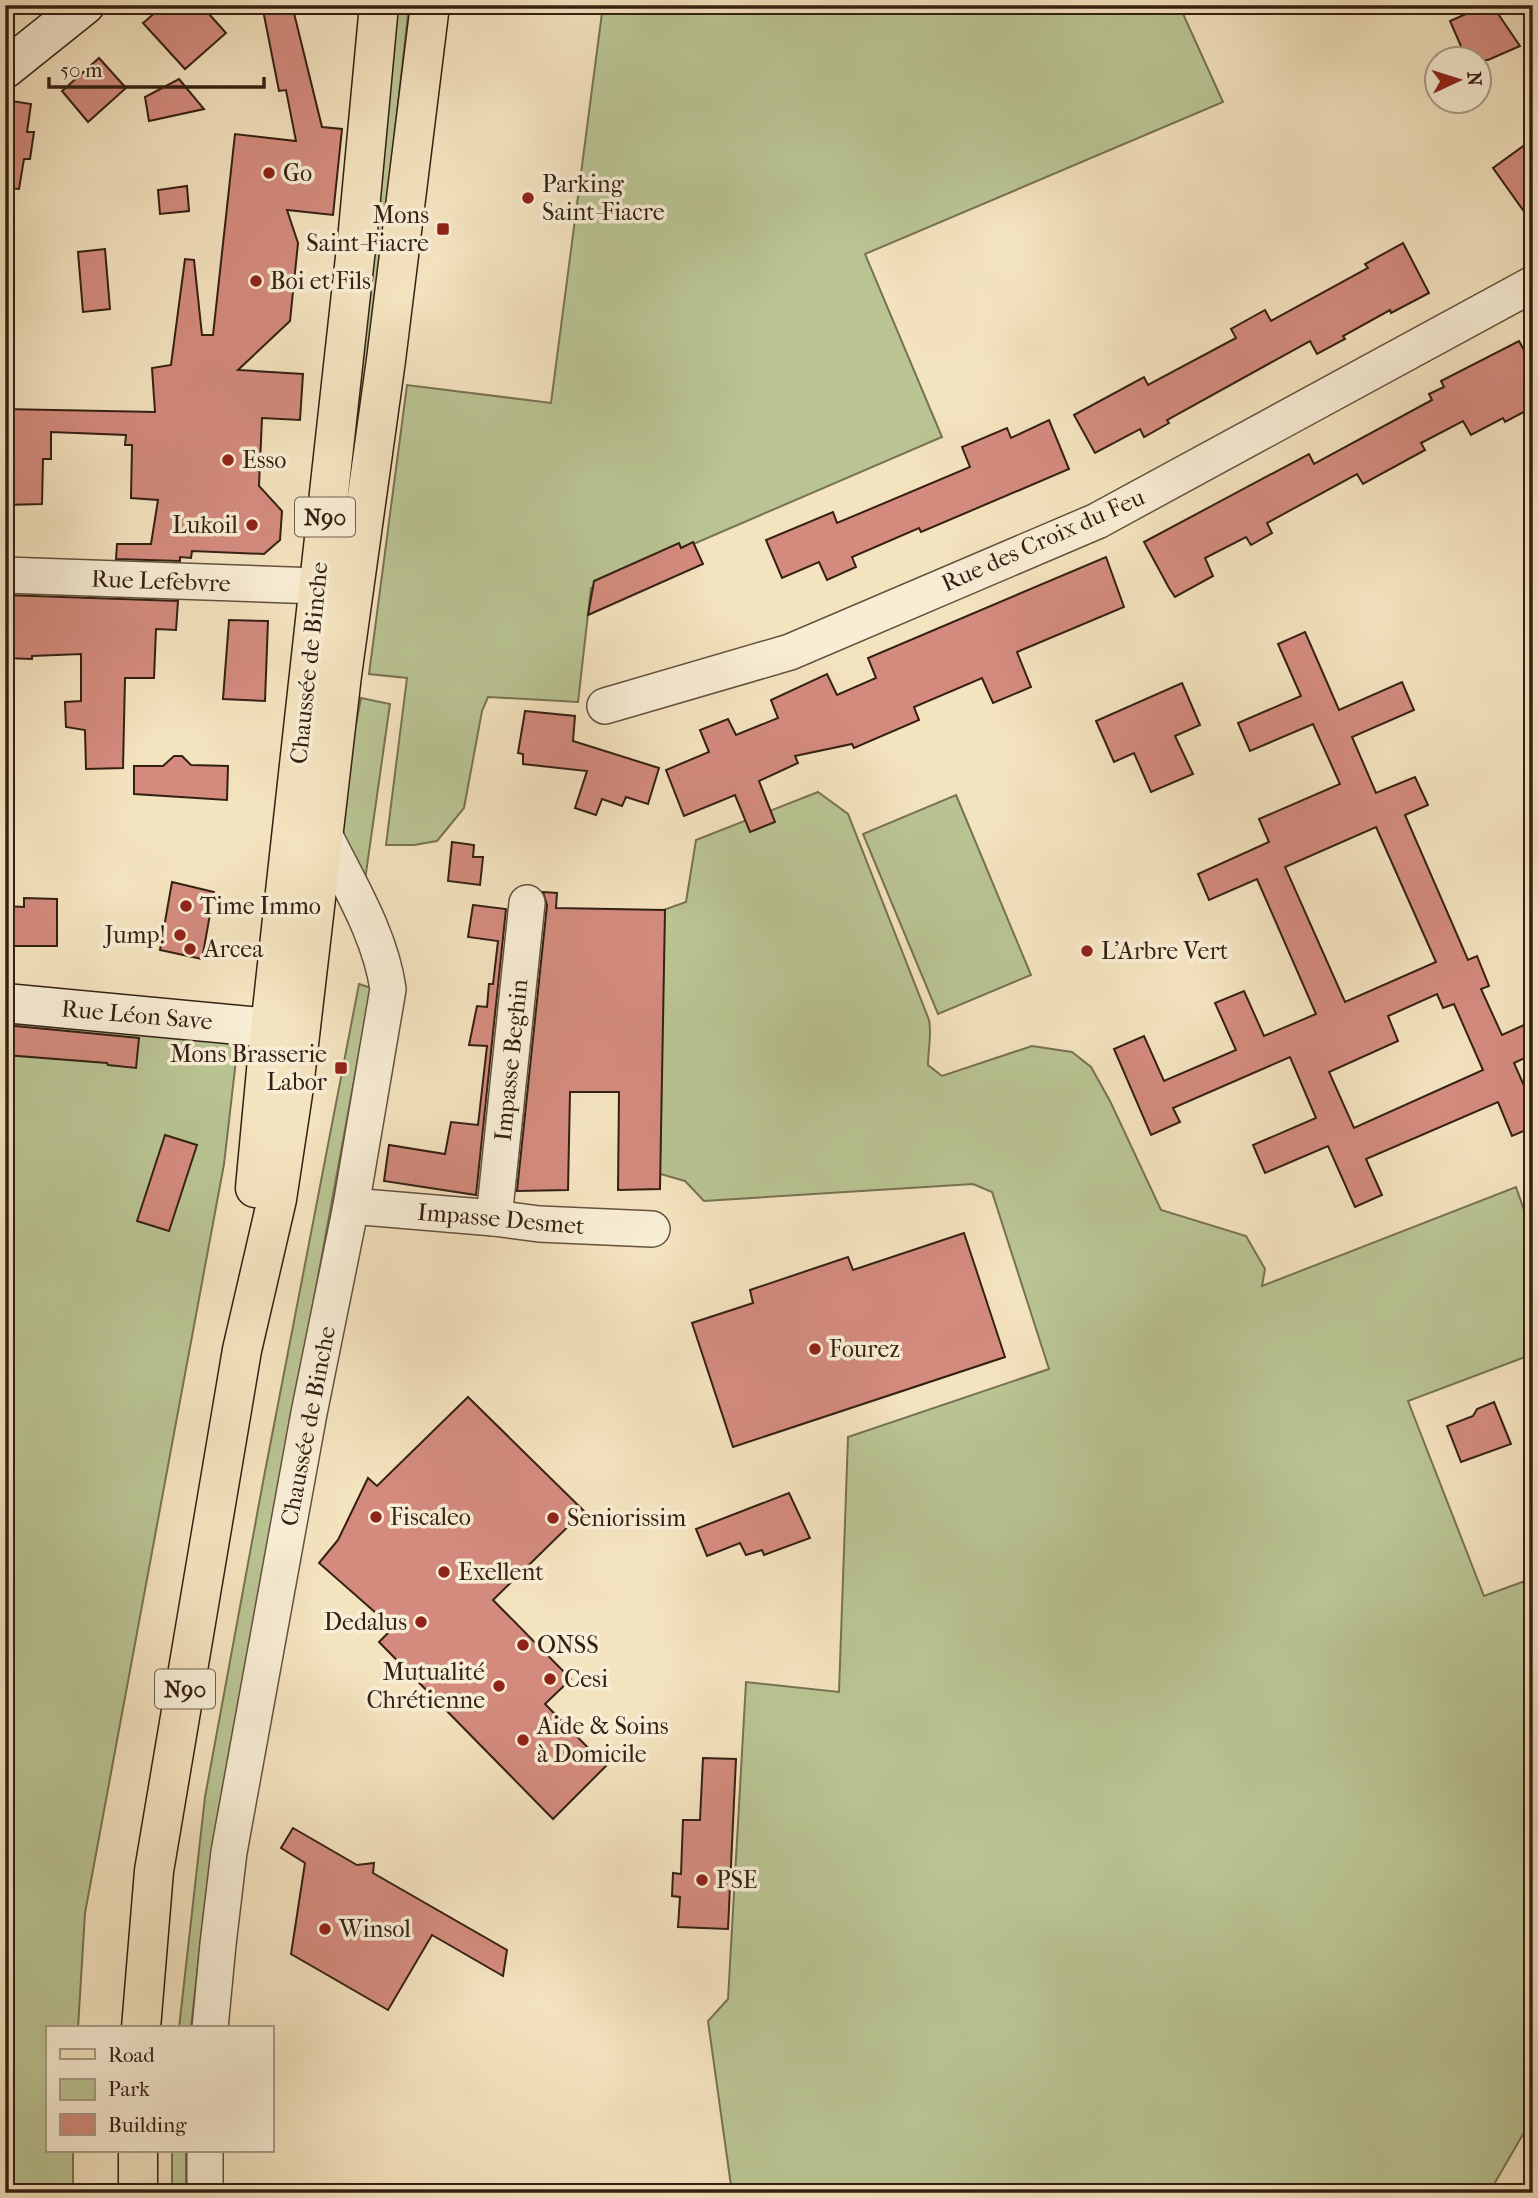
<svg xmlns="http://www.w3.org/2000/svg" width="1538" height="2198" viewBox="0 0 1538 2198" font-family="'IM FELL French Canon',serif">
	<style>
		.green { fill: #bac493; stroke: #777253; stroke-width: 2 }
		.building { fill: #d48b7e; stroke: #342013; stroke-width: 2; fill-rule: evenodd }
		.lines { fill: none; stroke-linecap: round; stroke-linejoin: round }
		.street-casing { stroke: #64513e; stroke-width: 38 }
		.secondary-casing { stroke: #342013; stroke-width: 41 }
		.primary-casing { stroke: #342013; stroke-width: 41 }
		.street { stroke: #f8edd5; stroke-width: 35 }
		.secondary { stroke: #f8edd5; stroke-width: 38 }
		.primary { stroke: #f4e3bf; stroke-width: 38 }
		.poi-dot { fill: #8f2418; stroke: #f8edd5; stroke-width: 2.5 }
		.labels { text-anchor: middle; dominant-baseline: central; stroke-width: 7; stroke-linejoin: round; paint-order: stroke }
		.shield { fill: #f8edd5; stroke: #6f5e4d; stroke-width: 2 }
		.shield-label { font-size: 23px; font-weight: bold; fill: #342013 }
		.poi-label { font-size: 24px; fill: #342013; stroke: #f8edd5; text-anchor: start }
		.street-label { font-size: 24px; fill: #342013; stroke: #f8edd5 }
	</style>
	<rect width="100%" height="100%" fill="#f4e3bf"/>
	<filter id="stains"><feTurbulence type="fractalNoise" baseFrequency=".00286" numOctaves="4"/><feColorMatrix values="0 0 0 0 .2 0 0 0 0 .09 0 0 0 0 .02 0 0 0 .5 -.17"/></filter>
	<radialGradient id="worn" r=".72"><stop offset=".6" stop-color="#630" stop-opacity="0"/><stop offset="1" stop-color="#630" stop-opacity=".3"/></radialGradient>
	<g class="green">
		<path d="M393,5H409L336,662L320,660Z"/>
		<path d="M603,5H1179L1223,102L865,254L942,437L591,588L578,702L488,697L482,711L464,808L437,841L414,845H386L407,678L369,674L407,385L551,403Z"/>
		<path d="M361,698L390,704L365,880L335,834Z"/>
		<path d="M818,792L848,814L929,1020C932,1035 928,1050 928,1065L942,1076L1032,1046L1072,1052L1091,1067L1110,1101L1161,1210L1246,1236L1265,1269L1262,1286L1516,1187L1533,1236V1354L1408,1401L1484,1596L1533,1578V2117L1489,2193H732L708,2021L728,1999L746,1682L839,1692L848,1437L1049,1369L992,1192L973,1184L704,1201L685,1181L657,1173L641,918L686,902L696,840Z"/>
		<path d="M956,795L1031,975L938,1014L863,834Z"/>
		<path d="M359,984L371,988L222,1800L202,1929L191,2028H179L205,1797L263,1482Z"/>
		<path d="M5,1003L240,1025L224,1164L85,1913L78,2028H47V2151H73V2193H5Z"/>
		<rect x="172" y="2151" width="14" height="42"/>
	</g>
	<g class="building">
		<path d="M164,5H201L226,33L185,69L143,23Z"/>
		<path d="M262,5H292L322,127L342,129L333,215L287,210L298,243L290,321L238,370L303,374L300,420L262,418L259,486L282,511L280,540L264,554L192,551L191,558L180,557V561L116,559L117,544H151L158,500L131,498L132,445H125L126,435L51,432V459H43L42,504L5,505V409L155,412L152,368L171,365L185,259L194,260L202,335H213L235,134L296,141L286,90L279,91Z"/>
		<path d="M1486,5H1492L1520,46L1488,60H1467L1450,21Z"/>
		<path d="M99,58L126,88L88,122L62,91Z"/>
		<path d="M179,79L204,109L149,121L145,97Z"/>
		<path d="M5,100L31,104L27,132H34L30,159H24L19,189L5,188Z"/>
		<path d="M1533,139V224L1493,168Z"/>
		<path d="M187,186L189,211L160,214L158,190Z"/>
		<path d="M1403,243L1429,293L1391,313L1390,310L1343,336L1345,339L1317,354L1310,341L1167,420L1169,423L1144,437L1140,429L1095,453L1074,415L1144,377L1148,385L1236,338L1231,329L1265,310L1271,321L1368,268L1365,264Z"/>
		<path d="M105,249L110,309L83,312L78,252Z"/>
		<path d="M1519,341L1533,367V407L1505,422L1503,418L1471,435L1463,421L1421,443L1425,450L1363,484L1357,474L1267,523L1272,533L1251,545L1246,537L1205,558L1213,576L1175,597L1169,588L1144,542L1309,454L1314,464L1432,400L1429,394L1444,387L1441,381Z"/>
		<path d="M1049,420L1069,469L921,532L919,528L852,557L856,567L827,580L819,562L782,578L766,540L833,512L837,523L970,467L962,447L1007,428L1011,438Z"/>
		<path d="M693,542L703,564L588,615L594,581L679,543L681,548Z"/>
		<path d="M1106,557L1124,607L1017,652L1031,687L993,703L982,678L914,707L919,720L854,748L852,744L795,756L798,763L759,781L775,822L750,832L735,795L684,816L666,770L709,752L700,730L728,719L736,735L778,718L771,700L827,674L837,695L876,678L868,658Z"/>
		<path d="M5,595L178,601L176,630L156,629L154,678H125L123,768L86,769L85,730L66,727L65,702L81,701V654L32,656V659L5,658Z"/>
		<path d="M229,620L268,621L265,701L223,699Z"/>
		<path d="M1305,632L1339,710L1402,682L1414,710L1352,737L1376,793L1415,777L1428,805L1405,815L1468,960L1477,956L1489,986L1481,989L1502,1035L1533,1021V1054L1514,1063L1533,1106V1127L1512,1136L1498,1102L1366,1159L1382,1195L1355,1207L1328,1146L1265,1173L1253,1145L1316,1118L1290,1057L1173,1108L1180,1122L1151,1135L1114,1049L1144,1036L1164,1081L1236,1050L1215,1003L1244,991L1264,1036L1316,1014L1257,879L1209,900L1198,874L1269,842L1259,819L1340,784L1313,724L1250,751L1238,723L1301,696L1278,644ZM1376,827L1436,962L1345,1002L1285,867ZM1437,994L1443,1008L1454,1004L1483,1070L1354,1128L1329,1072L1398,1041L1388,1016Z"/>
		<path d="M1182,683L1200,725L1175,736L1193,774L1151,792L1134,753L1114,762L1096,721Z"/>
		<path d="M525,711L575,716L573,741L659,768L648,804L626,797L622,806L602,799L596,815L575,808L587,771L523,764V754L518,753Z"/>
		<path d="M174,756H182L191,765L228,766L227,800L134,794V766H163Z"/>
		<path d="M452,842L474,845L473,857H483L480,885L448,881Z"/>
		<path d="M172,882L214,892L202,959L160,950Z"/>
		<path d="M543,892L557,893L556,908L665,910L660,1189L618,1190L619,1092H570L568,1190L517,1191L547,905Z"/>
		<path d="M24,898L57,899V946H5V906L24,907Z"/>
		<path d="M473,905L506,909L476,1195L384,1181L389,1145L445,1154L451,1122L478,1125L487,1046L469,1045L477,1006L487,1007L489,984H493L498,941L468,937Z"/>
		<path d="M5,1025L139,1038L136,1068L108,1065L107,1063L5,1055Z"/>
		<path d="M165,1135L197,1145L169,1231L137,1221Z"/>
		<path d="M964,1233L1005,1357L733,1447L692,1323L753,1303L750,1290L848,1257L853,1270Z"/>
		<path d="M468,1397L584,1511L493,1600L571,1679L545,1704L606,1766L553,1819L379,1642L393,1628L319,1563L338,1540L368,1478L377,1486Z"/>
		<path d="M1494,1402L1511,1444L1461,1462L1447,1426L1473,1416L1477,1409Z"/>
		<path d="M789,1493L810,1538L764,1555L762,1550L746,1555L740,1543L707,1556L696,1529Z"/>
		<path d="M703,1758L736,1759L728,1929L678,1927L680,1897L672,1896L673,1873L681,1874L683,1820H700Z"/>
		<path d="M293,1828L357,1865L374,1863L373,1873L507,1950L503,1976L432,1935L388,2010L291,1954L305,1863L281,1848Z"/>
	</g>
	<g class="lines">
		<defs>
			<g id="street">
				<path d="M5,575L318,586"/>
				<path d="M605,706L790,652L1097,521L1533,284"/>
				<path d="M351,1206L494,1218L539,1224L652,1229"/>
				<path d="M494,1218L527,903"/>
				<path d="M210,2028L218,1944L229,1852L309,1413L351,1206L388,989C380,934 349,885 325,836"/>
				<path d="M205,2193V2151"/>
			</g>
			<g id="secondary">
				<path d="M5,69L85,5"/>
				<path d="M5,1003L270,1028"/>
			</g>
			<g id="primary">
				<path d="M255,1188L270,1028L358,230L379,5"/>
				<path d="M141,2028L154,1871L242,1350L277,1199L294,1087L342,675L386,360L430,5"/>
				<path d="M138,2151V2193"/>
			</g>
		</defs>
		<use href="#street" class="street-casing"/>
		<use href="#secondary" class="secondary-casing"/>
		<use href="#primary" class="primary-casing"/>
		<use href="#street" class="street"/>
		<use href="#secondary" class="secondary"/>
		<use href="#primary" class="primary"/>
	</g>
	<g class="poi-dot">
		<circle cx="269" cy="173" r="7"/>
		<circle cx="528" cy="198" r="7"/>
		<rect x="436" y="222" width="14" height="14" rx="3.5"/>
		<circle cx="256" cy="281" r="7"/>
		<circle cx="228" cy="460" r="7"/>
		<circle cx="252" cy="525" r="7"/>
		<circle cx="186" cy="906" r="7"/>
		<circle cx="180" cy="935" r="7"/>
		<circle cx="190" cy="949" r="7"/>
		<circle cx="1087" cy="951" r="7"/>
		<rect x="334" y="1061" width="14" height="14" rx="3.5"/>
		<circle cx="815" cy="1349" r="7"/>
		<circle cx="376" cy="1517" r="7"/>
		<circle cx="553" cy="1518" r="7"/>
		<circle cx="444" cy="1572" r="7"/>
		<circle cx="421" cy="1622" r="7"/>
		<circle cx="523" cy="1645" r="7"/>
		<circle cx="550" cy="1679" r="7"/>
		<circle cx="499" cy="1686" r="7"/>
		<circle cx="523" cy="1740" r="7"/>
		<circle cx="702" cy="1880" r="7"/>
		<circle cx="325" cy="1929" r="7"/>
	</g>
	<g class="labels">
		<g class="shield">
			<rect x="295" y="497.5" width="60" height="39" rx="5"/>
			<rect x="155" y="1669.5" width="60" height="39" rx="5"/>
		</g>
		<g class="shield-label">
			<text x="325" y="517">N90</text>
			<text x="185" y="1689">N90</text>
		</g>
		<g class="poi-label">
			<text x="283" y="173">Go</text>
			<text x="542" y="184">Parking<tspan x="542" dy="28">Saint-Fiacre</tspan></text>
			<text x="429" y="215" text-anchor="end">Mons<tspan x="429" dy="28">Saint-Fiacre</tspan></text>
			<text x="270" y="281">Boi et Fils</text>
			<text x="242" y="460">Esso</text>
			<text x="238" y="525" text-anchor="end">Lukoil</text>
			<text x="200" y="906">Time Immo</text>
			<text x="166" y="935" text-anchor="end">Jump!</text>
			<text x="204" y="949">Arcea</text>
			<text x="1101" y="951">L'Arbre Vert</text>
			<text x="327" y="1054" text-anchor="end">Mons Brasserie<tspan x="327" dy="28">Labor</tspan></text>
			<text x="829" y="1349">Fourez</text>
			<text x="390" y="1517">Fiscaleo</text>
			<text x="567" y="1518">Seniorissim</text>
			<text x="458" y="1572">Exellent</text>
			<text x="407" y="1622" text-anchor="end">Dedalus</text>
			<text x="537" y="1645">ONSS</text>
			<text x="485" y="1672" text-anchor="end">Mutualité<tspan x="485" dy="28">Chrétienne</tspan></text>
			<text x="564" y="1679">Cesi</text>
			<text x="537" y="1726">Aide &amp; Soins<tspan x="537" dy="28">à Domicile</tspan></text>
			<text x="716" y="1880">PSE</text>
			<text x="339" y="1929">Winsol</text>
		</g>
		<g class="street-label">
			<text transform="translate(1043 540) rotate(-24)">Rue des Croix du Feu</text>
			<text transform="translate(161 581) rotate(2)">Rue Lefebvre</text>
			<text transform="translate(309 663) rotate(-84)">Chaussée de Binche</text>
			<text transform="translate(137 1015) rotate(5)">Rue Léon Save</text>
			<text transform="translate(511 1060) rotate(-84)">Impasse Beghin</text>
			<text transform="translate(501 1219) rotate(5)">Impasse Desmet</text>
			<text transform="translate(308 1426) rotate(-79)">Chaussée de Binche</text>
		</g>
	</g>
	<rect width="1538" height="2198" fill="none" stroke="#f4e3bf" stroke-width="28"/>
	<rect x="7" y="7" width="1524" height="2184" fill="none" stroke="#342013" stroke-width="3.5"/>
	<rect x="14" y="14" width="1510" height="2170" fill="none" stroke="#342013" stroke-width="2"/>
	<rect x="46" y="2026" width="228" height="126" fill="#f8edd5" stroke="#aa9b87" stroke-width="2"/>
	<rect x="60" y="2049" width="35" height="10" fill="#f4e3bf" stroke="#aa9b87" stroke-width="2"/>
	<text x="108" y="2062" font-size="21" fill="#342013">Road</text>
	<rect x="60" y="2079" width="35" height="21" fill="#bac493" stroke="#aa9b87" stroke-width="2"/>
	<text x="108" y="2096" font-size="21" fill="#342013">Park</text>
	<rect x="60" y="2114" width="35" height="21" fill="#d48b7e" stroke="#aa9b87" stroke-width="2"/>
	<text x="108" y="2132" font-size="21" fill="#342013">Building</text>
	<g transform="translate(1458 80) rotate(86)"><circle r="33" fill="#f8edd5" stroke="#aa9b87" stroke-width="2"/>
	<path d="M0-5L12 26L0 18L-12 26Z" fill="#8f2418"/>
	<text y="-10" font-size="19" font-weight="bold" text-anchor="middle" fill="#342013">N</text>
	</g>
	<path d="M49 77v10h215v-10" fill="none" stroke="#342013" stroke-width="3.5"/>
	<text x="60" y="77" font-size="21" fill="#342013" stroke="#f8edd5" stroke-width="5" paint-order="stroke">50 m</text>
	<rect width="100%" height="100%" filter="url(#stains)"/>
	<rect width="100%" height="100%" fill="url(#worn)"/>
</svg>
